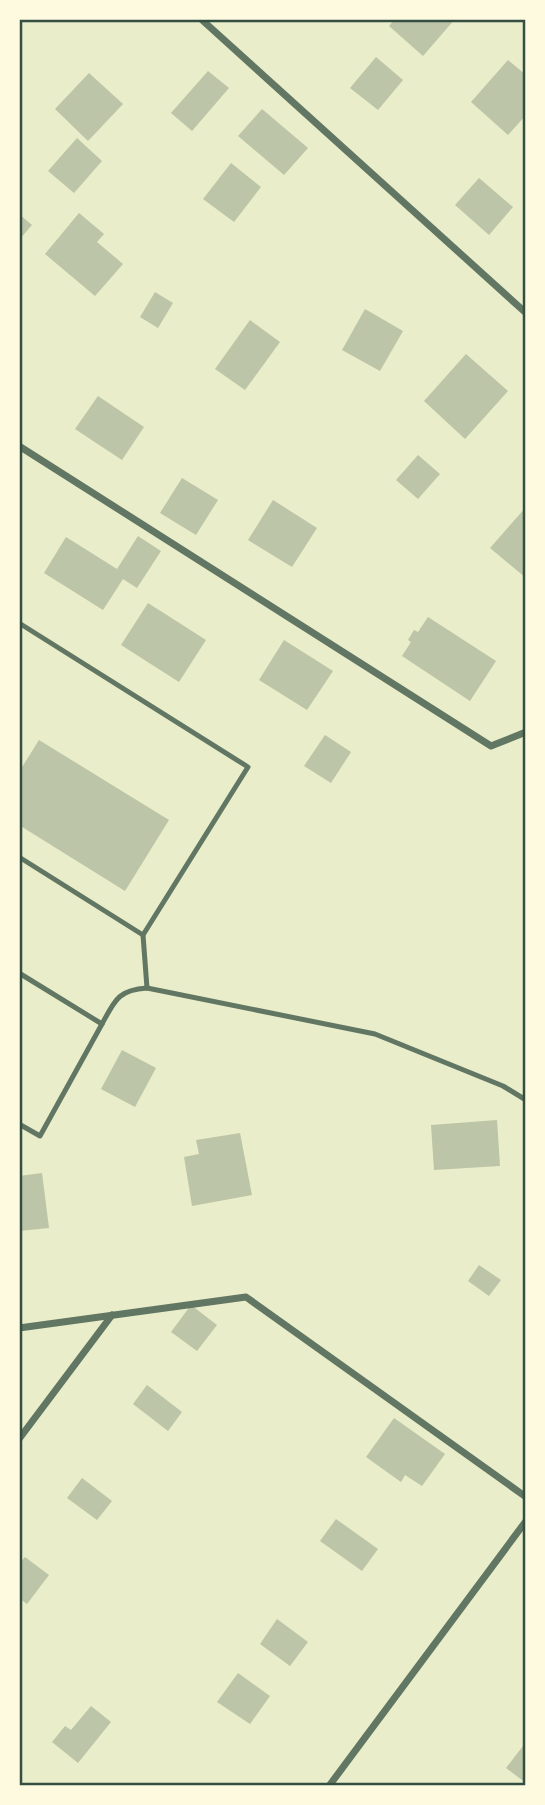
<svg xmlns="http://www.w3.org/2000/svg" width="545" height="1805" viewBox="0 0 545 1805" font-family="Commissioner,sans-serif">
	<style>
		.building { fill: #bcc5a7 }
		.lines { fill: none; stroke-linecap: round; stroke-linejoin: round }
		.service { stroke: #617663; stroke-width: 5 }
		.minor { stroke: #617663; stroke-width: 7 }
		.neatline { fill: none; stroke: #344e41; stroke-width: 2.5 }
	</style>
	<rect width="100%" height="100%" fill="#e9edc9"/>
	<g class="building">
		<path d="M395,19H455L423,56L389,26Z"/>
		<path d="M376,57L403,80L378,110L350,88Z"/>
		<path d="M508,60L526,75V115L508,135L471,102Z"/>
		<path d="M208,71L229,88L192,131L171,113Z"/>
		<path d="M89,73L123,104L88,141L55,109Z"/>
		<path d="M262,109L308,148L284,175L238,136Z"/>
		<path d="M77,138L102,161L74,193L48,171Z"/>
		<path d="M231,163L261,187L234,222L203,199Z"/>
		<path d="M479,178L513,207L489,235L455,205Z"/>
		<path d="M79,213L104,234L97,242L123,264L95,296L45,254Z"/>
		<path d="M19,214L32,225L19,240Z"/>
		<path d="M155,292L173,303L158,328L140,317Z"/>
		<path d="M365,309L403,331L380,371L342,350Z"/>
		<path d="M250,320L280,342L245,390L215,369Z"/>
		<path d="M466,354L508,391L465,439L424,401Z"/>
		<path d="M98,396L144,427L122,460L75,429Z"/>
		<path d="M418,455L440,474L418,499L396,480Z"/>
		<path d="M182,478L218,500L196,535L160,513Z"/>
		<path d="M273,500L317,528L292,567L248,540Z"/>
		<path d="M526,507V578L490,548Z"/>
		<path d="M138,536L161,551L137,588L123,579L103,610L44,573L66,537L117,569Z"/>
		<path d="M148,603L206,640L179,682L121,645Z"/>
		<path d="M428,617L496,661L470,701L402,656L411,642L408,640L414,630L418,632Z"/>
		<path d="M284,640L333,671L307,710L259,680Z"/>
		<path d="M325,735L351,752L331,783L304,766Z"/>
		<path d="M39,740L169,820L125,891L19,825V772Z"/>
		<path d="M122,1050L156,1068L135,1107L101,1089Z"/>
		<path d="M497,1120L500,1166L434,1170L431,1125Z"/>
		<path d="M240,1133L252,1195L192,1206L184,1157L199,1154L196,1140Z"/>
		<path d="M42,1173L49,1228L19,1231V1176Z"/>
		<path d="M479,1265L501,1280L489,1296L468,1281Z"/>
		<path d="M191,1305L217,1325L197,1351L171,1332Z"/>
		<path d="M147,1385L182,1412L168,1431L133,1404Z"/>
		<path d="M394,1418L445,1454L422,1486L405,1475L401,1482L366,1457Z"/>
		<path d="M82,1478L112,1501L97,1520L67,1498Z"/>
		<path d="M336,1519L378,1549L362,1571L320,1541Z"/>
		<path d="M25,1557L49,1575L27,1604L19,1598V1564Z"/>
		<path d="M277,1619L308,1642L290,1666L260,1644Z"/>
		<path d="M238,1673L270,1696L250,1724L217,1702Z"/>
		<path d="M91,1706L111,1722L78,1763L52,1742L65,1726L71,1730Z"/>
		<path d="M526,1742V1783L506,1768Z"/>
	</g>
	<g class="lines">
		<g class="service">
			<path d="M19,623L248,767L143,935L147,988"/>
			<path d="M19,857L143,935"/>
			<path d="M19,973L102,1024C115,1000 118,990 147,988L375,1034L503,1086L526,1100"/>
			<path d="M19,1124L40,1136L102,1024"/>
		</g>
		<g class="minor">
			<path d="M201,19L526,313"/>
			<path d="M19,446L491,746L526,732"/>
			<path d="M19,1328L246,1297L526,1497"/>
			<path d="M19,1439L112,1315"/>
			<path d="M329,1786L526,1521"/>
		</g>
	</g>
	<rect width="545" height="1805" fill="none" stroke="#fefae0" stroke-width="42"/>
	<rect x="21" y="21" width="503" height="1763" class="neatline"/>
</svg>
